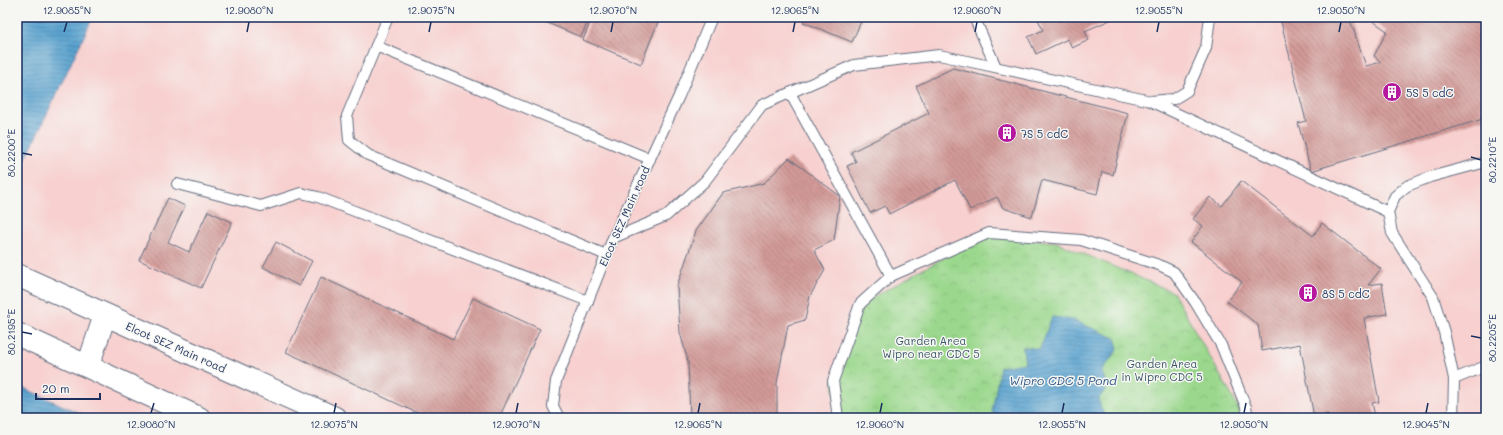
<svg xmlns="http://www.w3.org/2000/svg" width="1503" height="435" viewBox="0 0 1503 435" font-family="Mali,sans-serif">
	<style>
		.built { fill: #f7d0cf }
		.park { fill: url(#park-crowns); stroke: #5b8476 }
		.water { fill: url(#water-rules); stroke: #3a6896 }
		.building { fill: url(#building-back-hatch) }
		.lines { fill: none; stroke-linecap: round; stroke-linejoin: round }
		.service-casing { stroke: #646c7f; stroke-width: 12 }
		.tertiary-casing { stroke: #646c7f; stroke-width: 24 }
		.service { stroke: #fff; stroke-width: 10 }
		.tertiary { stroke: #fff; stroke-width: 22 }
		.ticks { fill: none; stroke: #1b2f5e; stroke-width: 1.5 }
		.labels { text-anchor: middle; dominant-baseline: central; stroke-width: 3; stroke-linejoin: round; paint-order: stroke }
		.poi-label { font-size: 11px; fill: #1b2f5e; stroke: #f6f6f2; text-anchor: start }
		.street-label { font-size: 11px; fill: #1b2f5e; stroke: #f6f6f2 }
		.park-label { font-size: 11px; fill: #3b596a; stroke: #f6f6f2 }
		.water-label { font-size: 12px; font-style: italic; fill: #305786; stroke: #f6f6f2 }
		.neatline { fill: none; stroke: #1b2f5e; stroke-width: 1.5 }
		.ticks-label { font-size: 10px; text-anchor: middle; fill: #1b2f5e }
	</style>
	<defs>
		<pattern id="park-crowns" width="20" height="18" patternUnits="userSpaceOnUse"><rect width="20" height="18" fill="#9bd88d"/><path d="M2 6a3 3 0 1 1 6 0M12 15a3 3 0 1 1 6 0" fill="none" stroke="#85ba7c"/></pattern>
		<pattern id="water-rules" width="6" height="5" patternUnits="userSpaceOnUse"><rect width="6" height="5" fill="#58a2cf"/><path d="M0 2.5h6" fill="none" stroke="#4884ab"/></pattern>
		<pattern id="building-back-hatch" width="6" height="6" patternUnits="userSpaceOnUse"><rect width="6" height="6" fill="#d29a98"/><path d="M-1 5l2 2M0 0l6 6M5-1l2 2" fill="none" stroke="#aa7e7f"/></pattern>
	</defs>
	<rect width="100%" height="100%" fill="#f6f6f2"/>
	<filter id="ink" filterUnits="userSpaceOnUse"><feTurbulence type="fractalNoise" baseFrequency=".025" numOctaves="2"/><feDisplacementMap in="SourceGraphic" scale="8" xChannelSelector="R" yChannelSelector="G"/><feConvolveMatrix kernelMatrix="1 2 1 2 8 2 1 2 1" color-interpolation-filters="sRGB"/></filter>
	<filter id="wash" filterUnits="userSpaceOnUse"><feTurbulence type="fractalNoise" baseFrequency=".012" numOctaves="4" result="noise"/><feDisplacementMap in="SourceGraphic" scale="16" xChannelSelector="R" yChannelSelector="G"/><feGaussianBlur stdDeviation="0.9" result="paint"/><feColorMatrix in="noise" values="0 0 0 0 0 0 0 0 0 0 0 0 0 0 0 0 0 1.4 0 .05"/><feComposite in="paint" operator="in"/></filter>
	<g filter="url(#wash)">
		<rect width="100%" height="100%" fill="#ecdebc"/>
		<rect class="built" x="17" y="17" width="1469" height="401"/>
		<path class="park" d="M985,235L1056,242L1173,292L1241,412L1242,418H1104L1098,399L1108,387L1101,371L1118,349L1053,317L1040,349L1023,348L1025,363L992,412L998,418H838L833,381L860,304Z"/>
		<g class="water">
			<path d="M17,17H93L17,177Z"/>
			<path d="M1052,317L1073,320L1115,338L1118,349L1101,371L1108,387L1098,399L1105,418H1035L1018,417L998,418L992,412L1000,367L1025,363L1023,347L1040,349Z"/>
			<path d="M17,385L90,418H17Z"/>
		</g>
		<g id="blocks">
			<g class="building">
				<path d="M533,17H590L581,37Z"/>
				<path d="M592,17H660L641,64L583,40Z"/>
				<path d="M805,17H863L852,42L803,22Z"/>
				<path d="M1037,17H1117L1085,31L1089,40L1072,48L1068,39L1036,54L1028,37L1043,30Z"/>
				<path d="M1283,17H1349L1366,66L1381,62L1374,56L1387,31L1373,21L1375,17H1486V118L1311,171L1298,123L1306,121L1280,18Z"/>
				<path d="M953,68L1128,113L1113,175L1102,172L1097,194L1042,180L1032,217L1003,208L997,197L970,210L955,180L889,214L885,206L870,213L847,166L856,162L851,152L929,113L916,86Z"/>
				<path d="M789,158L840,196L834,240L814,250L825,270L810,296L805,320L788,325L777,383V418H690L688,362L680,332L677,286L696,231L723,193L764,183Z"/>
				<path d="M1241,181L1313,236L1322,223L1381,269L1368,285L1382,283L1387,314L1364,318L1379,402L1372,403L1375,416L1365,418H1328V414L1314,417L1300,344L1262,351L1258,325L1227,301L1242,282L1191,242L1203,226L1193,219L1210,197L1222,206Z"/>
				<path d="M168,198L185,206L168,242L189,252L208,211L232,222L201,288L139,260Z"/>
				<path d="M276,242L312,261L299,286L263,267Z"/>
				<path d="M321,277L453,339L473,298L540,329L499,418H428L286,352Z"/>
			</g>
		</g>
	</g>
	<g filter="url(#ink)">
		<use href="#blocks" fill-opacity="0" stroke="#646c7f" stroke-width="1"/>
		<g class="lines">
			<defs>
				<g id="service">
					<path d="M388,17L347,116L349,140L368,155L606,255"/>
					<path d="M974,17L996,67"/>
					<path d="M376,46L650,159"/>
					<path d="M790,93L891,276"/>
					<path d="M1152,102L1388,212"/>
					<path d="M177,184L261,206L301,193L318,197L588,301"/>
					<path d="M613,238L666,216L705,181L762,105L854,65L939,55L1151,101L1174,99L1187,91L1206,48L1210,17"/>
					<path d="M1454,379L1486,366"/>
					<path d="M559,418L553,406L556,381L613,238L679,96L712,17"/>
					<path d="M838,418L833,381L860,304L891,276L989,233L1081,240L1159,265L1174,272L1195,302L1221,345L1246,407L1248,418"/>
					<path d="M1453,418L1454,379L1444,332L1433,297L1392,233L1388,212L1395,196L1407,186L1430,177L1486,162"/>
				</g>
				<g id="tertiary">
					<path d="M17,275L335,418"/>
					<path d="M17,334L199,418"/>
					<path d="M88,366L105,315"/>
				</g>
			</defs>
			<use href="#service" class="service-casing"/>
			<use href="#tertiary" class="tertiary-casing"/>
			<use href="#service" class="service"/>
			<use href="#tertiary" class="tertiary"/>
		</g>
	</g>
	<path class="ticks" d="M64,32L67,22M247,32L249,22M429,32L431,22M611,32L613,22M793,32L795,22M975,32L977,22M1157,32L1159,22M1339,32L1341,22M22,153L32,155M1471,157L1481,160M22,332L32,334M1471,336L1481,338M151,413L154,403M334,413L336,403M516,413L518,403M698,413L700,403M880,413L882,403M1062,413L1064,403M1244,413L1246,403M1426,413L1428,403"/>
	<defs>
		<symbol id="building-disc" viewBox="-11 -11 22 22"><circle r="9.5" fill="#b5179e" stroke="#f6f6f2"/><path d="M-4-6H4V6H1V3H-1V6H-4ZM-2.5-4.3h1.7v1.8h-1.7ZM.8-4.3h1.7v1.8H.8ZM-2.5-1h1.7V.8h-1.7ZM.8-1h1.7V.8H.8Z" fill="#fff"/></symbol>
	</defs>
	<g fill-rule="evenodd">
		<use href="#building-disc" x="1381" y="81" width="22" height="22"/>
		<use href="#building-disc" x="996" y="122" width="22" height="22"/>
		<use href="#building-disc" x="1297" y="282" width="22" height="22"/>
	</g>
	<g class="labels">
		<g class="poi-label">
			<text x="1406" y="92">5S 5 cdC</text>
			<text x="1021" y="133">7S 5 cdC</text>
			<text x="1322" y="293">8S 5 cdC</text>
		</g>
		<g class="street-label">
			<text transform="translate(624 216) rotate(-66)">Elcot SEZ Main road</text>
			<text transform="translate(176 347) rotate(24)">Elcot SEZ Main road</text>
		</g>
		<g class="park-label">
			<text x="931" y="340">Garden Area<tspan x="931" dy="13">Wipro near CDC 5</tspan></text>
			<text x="1162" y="363">Garden Area<tspan x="1162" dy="13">in Wipro CDC 5</tspan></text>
		</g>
		<g class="water-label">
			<text x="1063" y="380">Wipro CDC 5 Pond</text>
		</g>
	</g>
	<rect width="1503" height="435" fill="none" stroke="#f6f6f2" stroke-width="44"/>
	<path d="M36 393v6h64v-6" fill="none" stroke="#1b2f5e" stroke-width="2"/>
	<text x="42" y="393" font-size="12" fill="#1b2f5e" stroke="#f6f6f2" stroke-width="3" paint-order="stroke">20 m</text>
	<rect x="22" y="22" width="1459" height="391" class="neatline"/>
	<g class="ticks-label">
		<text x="67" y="14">12.9085°N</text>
		<text x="249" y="14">12.9080°N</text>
		<text x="431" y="14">12.9075°N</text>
		<text x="613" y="14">12.9070°N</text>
		<text x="795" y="14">12.9065°N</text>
		<text x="977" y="14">12.9060°N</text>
		<text x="1159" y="14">12.9055°N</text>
		<text x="1341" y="14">12.9050°N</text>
		<text transform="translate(11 153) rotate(-90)" y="4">80.2200°E</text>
		<text transform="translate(1492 160) rotate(-90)" y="4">80.2210°E</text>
		<text transform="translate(11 332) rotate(-90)" y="4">80.2195°E</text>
		<text transform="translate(1492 338) rotate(-90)" y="4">80.2205°E</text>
		<text x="151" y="428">12.9080°N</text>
		<text x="334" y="428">12.9075°N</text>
		<text x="516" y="428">12.9070°N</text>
		<text x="698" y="428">12.9065°N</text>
		<text x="880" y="428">12.9060°N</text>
		<text x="1062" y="428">12.9055°N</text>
		<text x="1244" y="428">12.9050°N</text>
		<text x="1426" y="428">12.9045°N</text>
	</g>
</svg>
